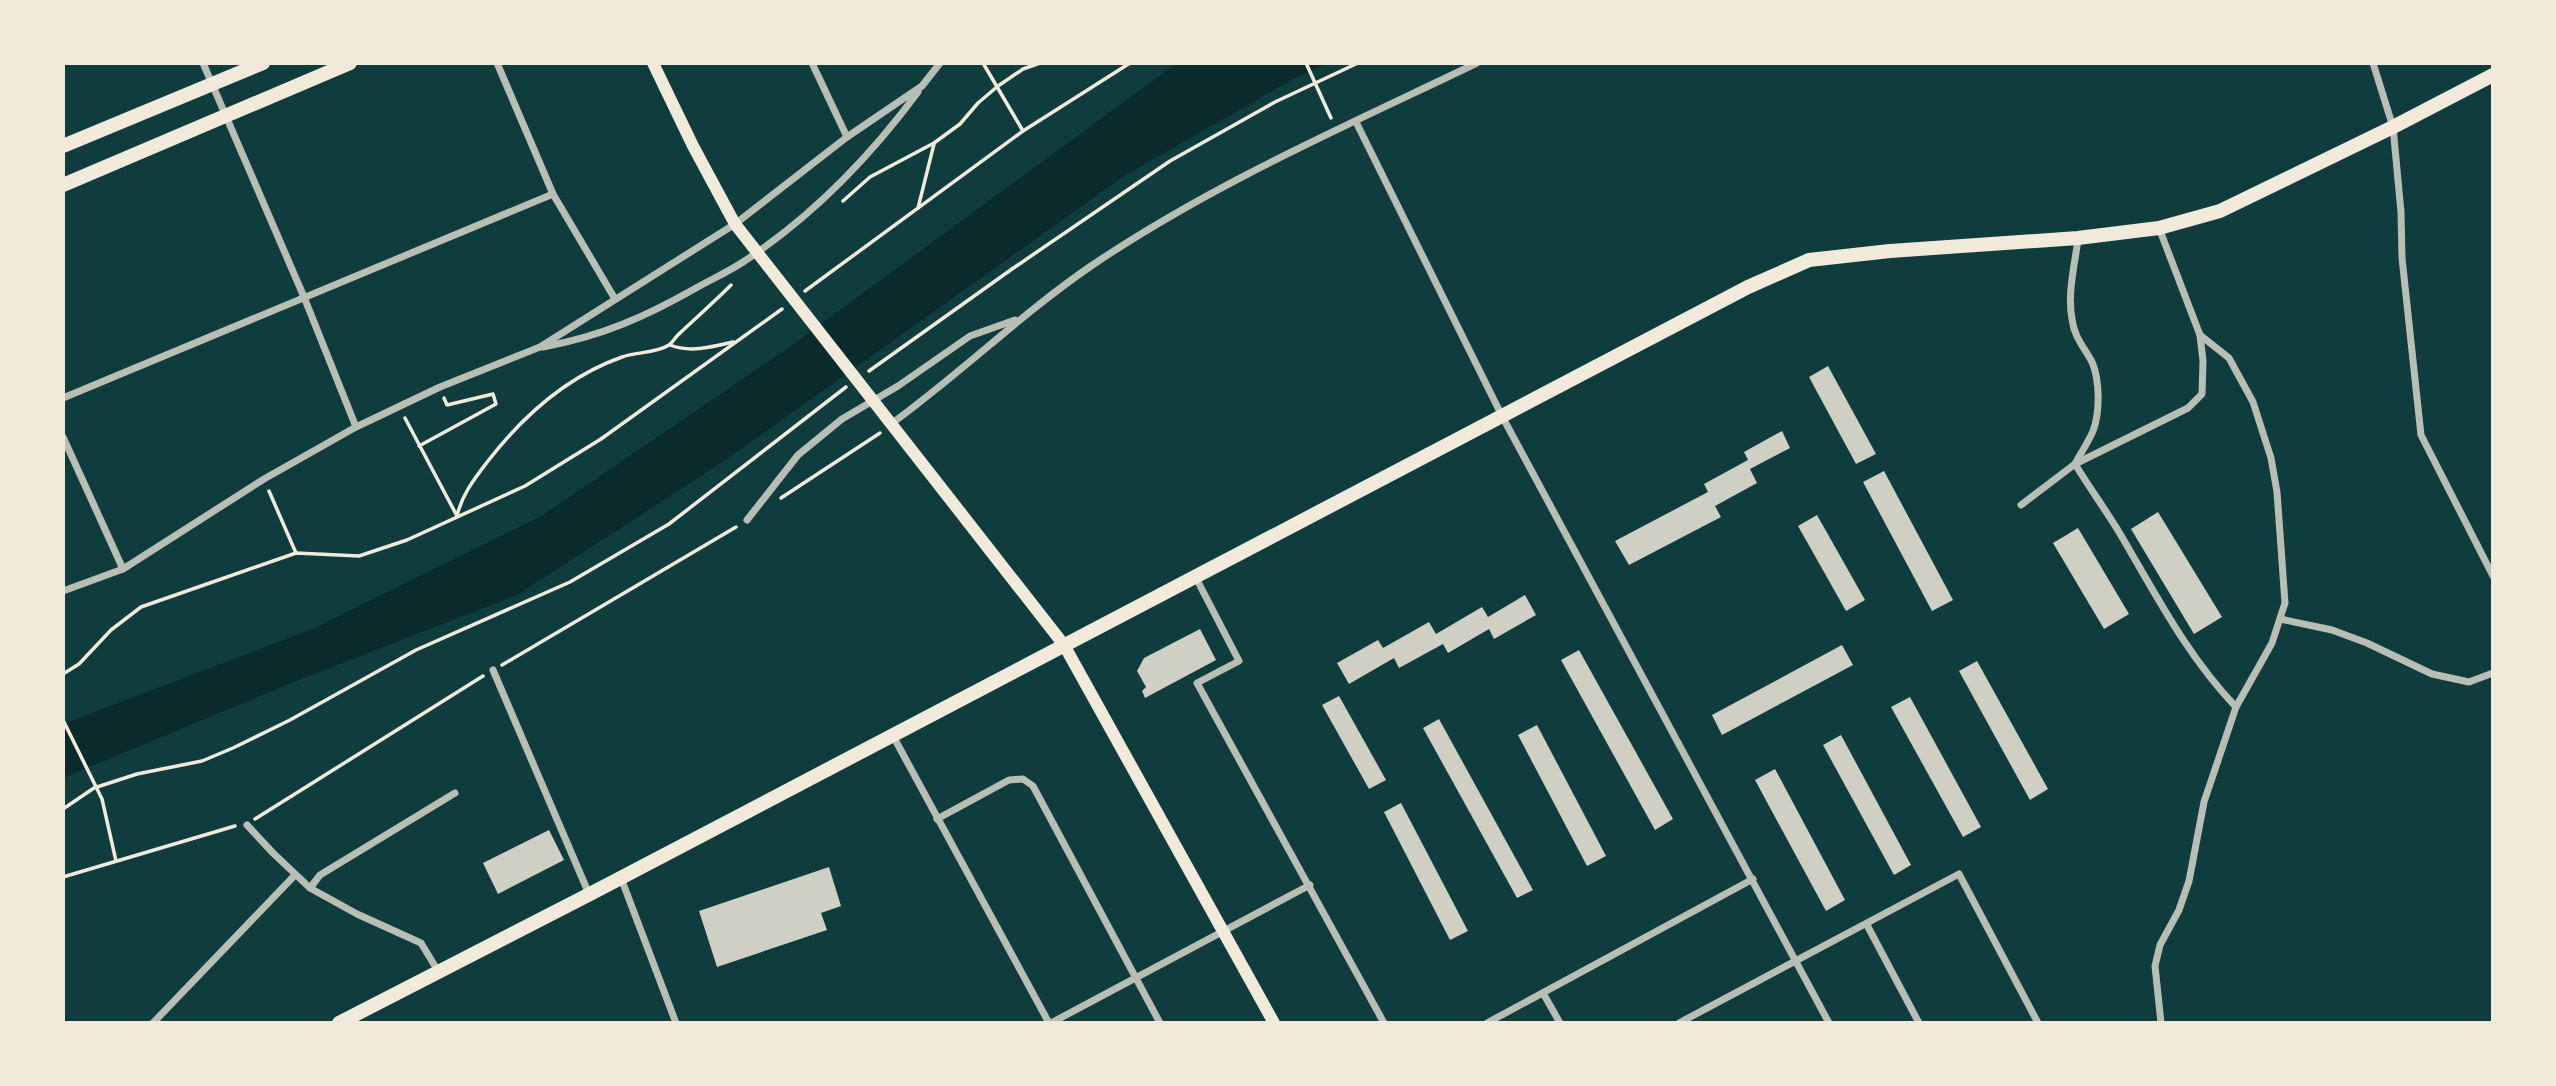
<svg xmlns="http://www.w3.org/2000/svg" width="2556" height="1086" viewBox="0 0 2556 1086" font-family="Overpass,sans-serif">
	<style>
		.water { fill: #0a2a2b }
		.building { fill: #cfcfc3 }
		.lines { fill: none; stroke-linecap: round; stroke-linejoin: round }
		.path { stroke: #f1e9da; stroke-width: 3.5 }
		.minor { stroke: #b8beb3; stroke-width: 7 }
		.secondary { stroke: #f1e9da; stroke-width: 12 }
		.primary { stroke: #f1e9da; stroke-width: 14 }
	</style>
	<rect width="100%" height="100%" fill="#0f3d3e"/>
	<path class="water" d="M1177,63H1328L1295,78L1124,176L724,461L517,595L306,677L63,778V724L315,628L543,515L784,351Z"/>
	<g class="building">
		<path d="M1828,366L1876,454L1856,464L1809,377Z"/>
		<path d="M1782,431L1790,448L1750,469L1757,483L1715,506L1721,517L1629,565L1615,541L1708,492L1704,484L1748,460L1744,452Z"/>
		<path d="M1884,471L1953,600L1932,611L1863,482Z"/>
		<path d="M2158,512L2222,617L2194,634L2131,529Z"/>
		<path d="M1817,515L1865,600L1846,611L1798,526Z"/>
		<path d="M2078,528L2129,614L2104,629L2053,543Z"/>
		<path d="M1525,595L1536,615L1494,639L1489,629L1448,653L1443,644L1399,668L1394,658L1349,684L1337,663L1378,640L1383,648L1429,622L1436,634L1482,607L1488,617Z"/>
		<path d="M1200,629L1216,660L1145,698L1142,691L1146,687L1137,671L1144,658Z"/>
		<path d="M1842,645L1853,665L1722,735L1712,715Z"/>
		<path d="M1579,650L1673,819L1655,830L1561,660Z"/>
		<path d="M1977,661L2048,789L2030,800L1959,671Z"/>
		<path d="M1339,696L1386,780L1369,789L1322,705Z"/>
		<path d="M1910,697L1981,827L1963,837L1891,707Z"/>
		<path d="M1439,719L1533,890L1517,898L1423,728Z"/>
		<path d="M1537,725L1606,856L1587,866L1518,735Z"/>
		<path d="M1841,735L1911,865L1894,875L1823,745Z"/>
		<path d="M1775,769L1845,900L1826,911L1755,780Z"/>
		<path d="M1401,803L1468,931L1450,940L1384,812Z"/>
		<path d="M549,830L564,860L498,894L483,863Z"/>
		<path d="M829,867L841,906L821,913L827,930L717,967L699,911Z"/>
	</g>
	<g class="lines">
		<g class="path">
			<path d="M983,63L1023,131"/>
			<path d="M1306,63L1331,118"/>
			<path d="M843,201L870,177L934,143L960,124L978,103L998,86L1023,69L1040,63"/>
			<path d="M918,208L934,144"/>
			<path d="M805,291L1023,131L1130,63"/>
			<path d="M670,345C690,353 712,347 733,342"/>
			<path d="M869,371L1012,269L1170,161L1275,102L1358,63"/>
			<path d="M405,418L457,516C462,494 475,478 488,461C523,416 568,376 622,357C636,352 657,353 669,345C673,342 676,336 680,333C697,317 714,302 731,285"/>
			<path d="M419,446L496,404L493,394L447,405L444,398"/>
			<path d="M269,491L296,553"/>
			<path d="M781,498L880,433"/>
			<path d="M502,665L736,527"/>
			<path d="M63,674L79,664L111,630L141,607L296,553L359,556L407,540L525,486L601,439L782,309"/>
			<path d="M63,720L102,799L116,861"/>
			<path d="M63,809L94,788L137,774L202,761L233,748L290,720L416,650L570,582L669,524L846,387"/>
			<path d="M255,819L483,676"/>
			<path d="M63,877L235,826"/>
		</g>
		<g class="minor">
			<path d="M203,63L304,297L356,427"/>
			<path d="M497,63L553,194L615,299"/>
			<path d="M812,63L847,137"/>
			<path d="M2373,63L2393,127L2401,212L2402,258L2421,435L2493,576"/>
			<path d="M1356,122L1502,416L1829,1023"/>
			<path d="M2159,228L2200,335L2229,358L2253,402L2271,458L2277,492L2285,603L2272,643L2236,707L2204,802L2189,881L2179,910L2160,945L2155,966L2161,1023"/>
			<path d="M2078,239C2075,264 2067,293 2072,319C2074,337 2084,347 2092,362C2100,380 2100,413 2093,431C2088,443 2080,454 2075,464C2089,487 2105,509 2119,532C2155,593 2187,656 2236,707"/>
			<path d="M543,347C602,336 645,317 696,288C712,279 728,272 743,262C812,217 869,158 918,92"/>
			<path d="M63,398L553,194"/>
			<path d="M891,424C960,374 1021,314 1091,266C1212,184 1346,126 1477,63"/>
			<path d="M63,437L123,569"/>
			<path d="M2021,505L2075,464L2188,408L2202,394L2203,361L2200,335"/>
			<path d="M747,520L798,455L842,419L898,386L970,336L1015,320"/>
			<path d="M1195,576L1239,661L1197,683L1384,1023"/>
			<path d="M63,591L123,569L264,479L356,427L440,387L540,347L735,224L847,137L922,86L940,63"/>
			<path d="M2280,619L2332,630L2367,643L2432,674L2469,682L2493,673"/>
			<path d="M493,670L589,894"/>
			<path d="M892,734L1049,1023"/>
			<path d="M937,819L1009,780L1023,779L1033,786L1160,1023"/>
			<path d="M247,825L273,853L310,888L357,914L421,943L438,971"/>
			<path d="M621,878L676,1023"/>
			<path d="M310,888L320,875L455,793"/>
			<path d="M1867,925L1919,1023"/>
			<path d="M1543,993L1560,1023"/>
			<path d="M153,1023L295,875"/>
			<path d="M1051,1023L1310,885"/>
			<path d="M1487,1023L1753,879"/>
			<path d="M1679,1023L1959,874L2038,1023"/>
		</g>
		<path class="secondary" d="M653,63L693,146L735,224L1064,645L1274,1023"/>
		<g class="primary">
			<path d="M63,146L263,63"/>
			<path d="M63,185L350,63"/>
			<path d="M339,1023L590,894L1748,287L1809,260L1890,251L2078,238L2159,228L2220,211L2393,127L2493,75"/>
		</g>
	</g>
	<rect width="2556" height="1086" fill="none" stroke="#f1e9da" stroke-width="130"/>
</svg>
